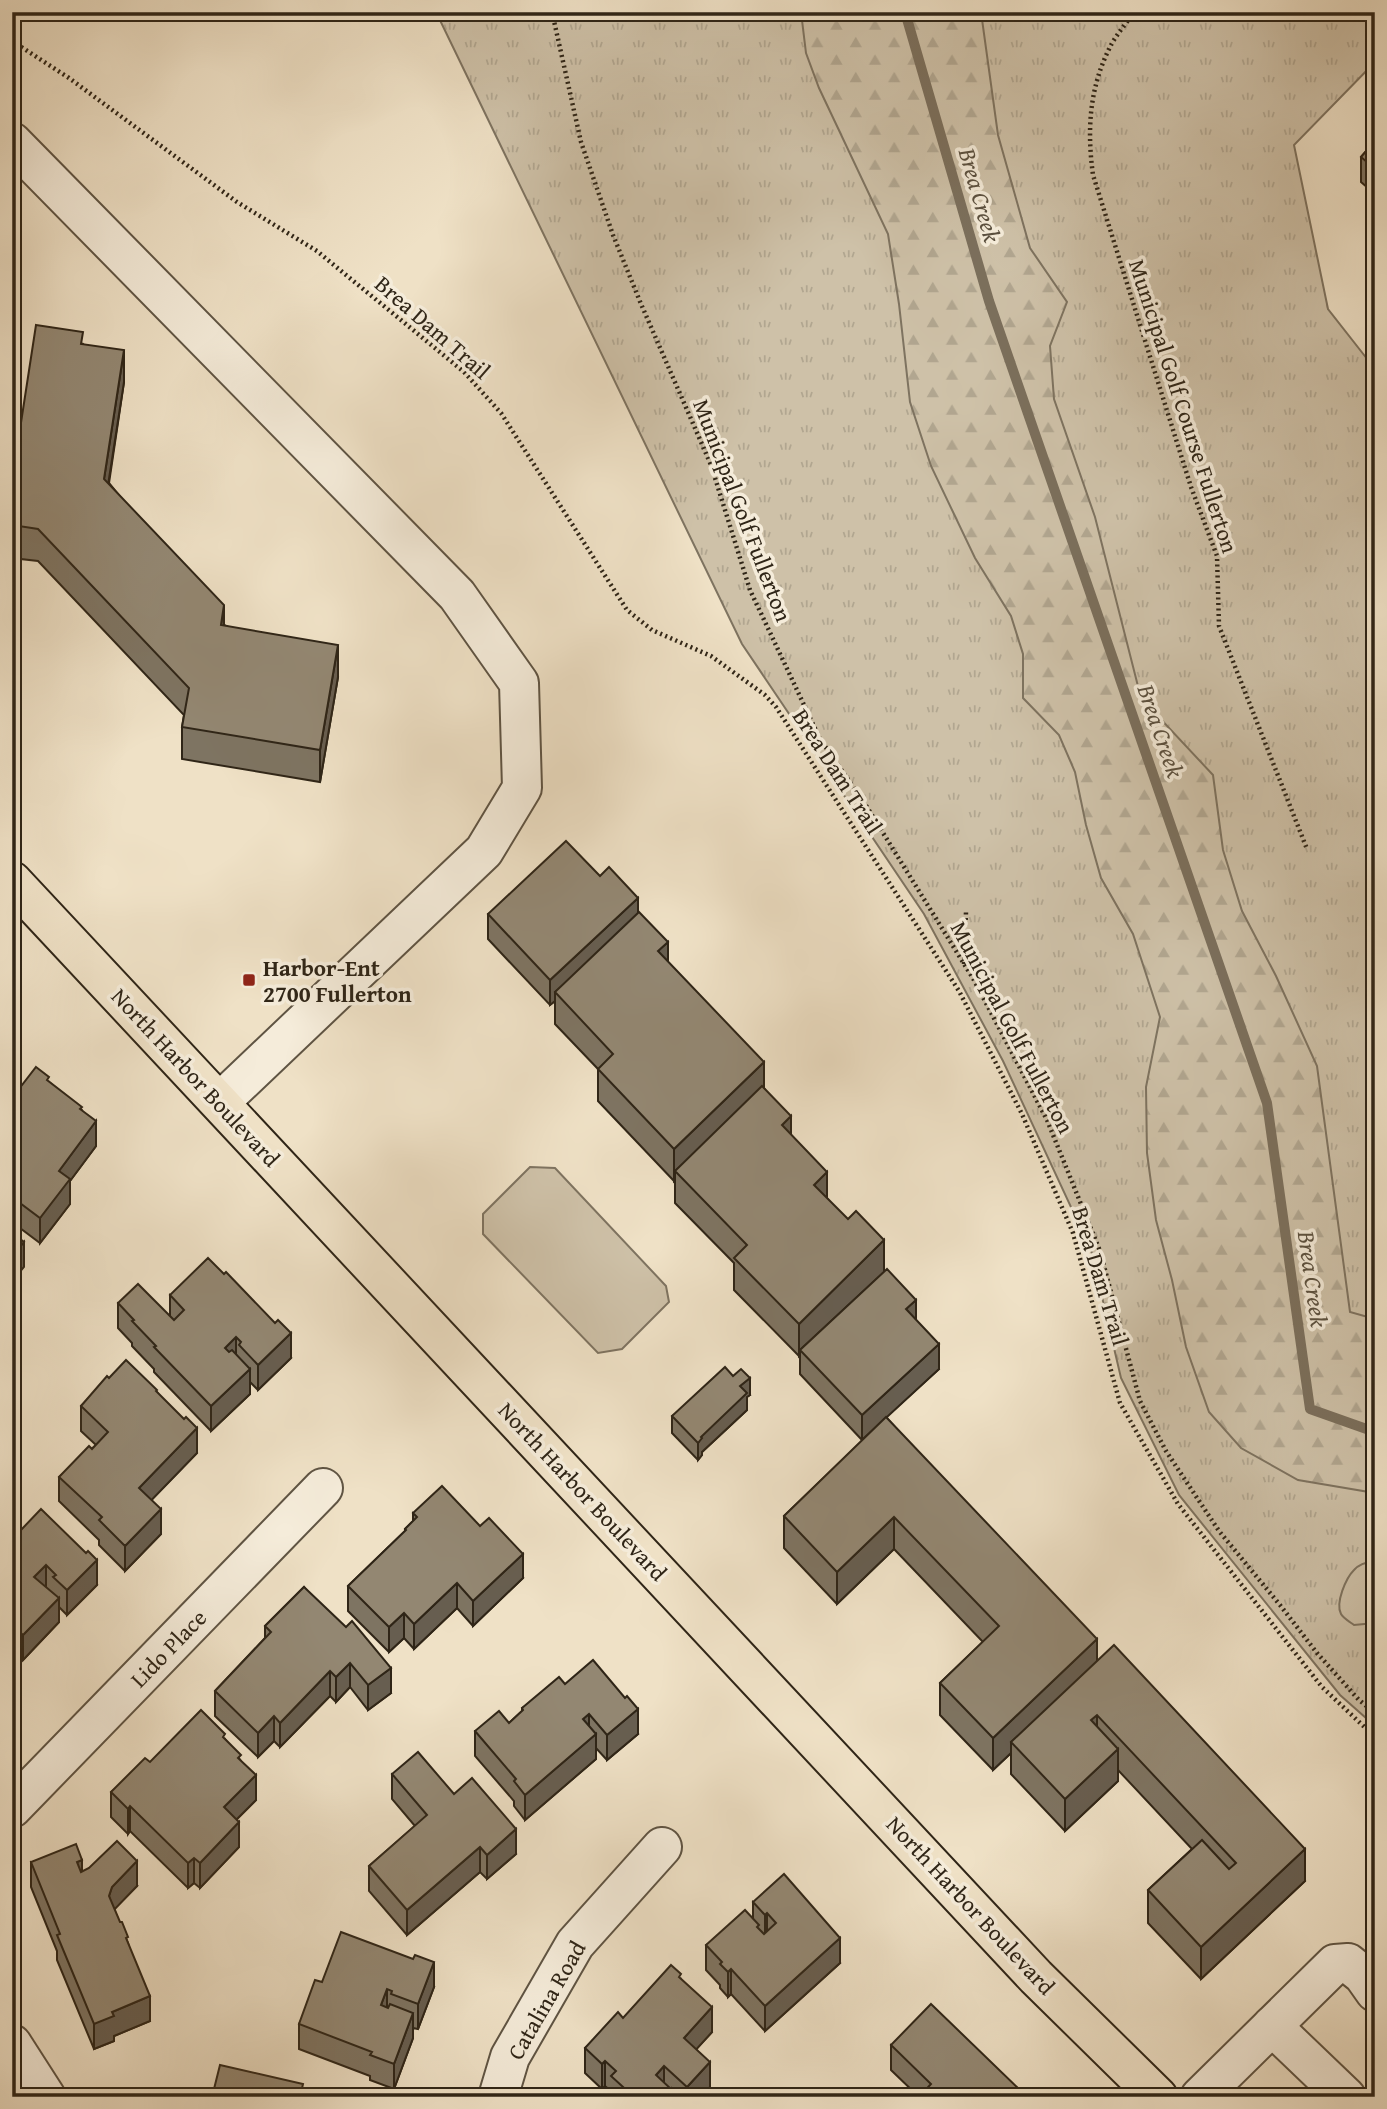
<svg xmlns="http://www.w3.org/2000/svg" width="1387" height="2109" viewBox="0 0 1387 2109" font-family="'Gentium Book Plus',serif">
	<style>
		.grass { fill: url(#grass-tufts); stroke: #7e7360; stroke-width: 2 }
		.forest { fill: url(#forest-firs); stroke: #7e7360; stroke-width: 2 }
		.park { fill: #cec1a8; stroke: #7e7360; stroke-width: 2 }
		.lines { fill: none; stroke-linecap: round; stroke-linejoin: round }
		.stream { stroke: #7b6f5c; stroke-width: 10 }
		.minor-casing { stroke: #5f5443; stroke-width: 42 }
		.major-casing { stroke: #2f2517; stroke-width: 42 }
		.path { stroke: #2f2517; stroke-width: 4.5; stroke-dasharray: 2 3.5; stroke-linecap: butt }
		.minor { stroke: #f5ecda; stroke-width: 38 }
		.major { stroke: #efe1c6; stroke-width: 38 }
		.wall { fill: #7e7462; stroke: #2f2517; stroke-width: 2 }
		.shaded-wall { fill: #675e50; stroke: #2f2517; stroke-width: 2 }
		.building { fill: #938772; stroke: #2f2517; stroke-width: 2 }
		.poi-dot { fill: #8f2418; stroke: #f5ecda; stroke-width: 2.5 }
		.labels { text-anchor: middle; dominant-baseline: central; stroke-width: 7; stroke-linejoin: round; paint-order: stroke }
		.street-label { font-size: 23px; fill: #2f2517; stroke: #f5ecda }
		.poi-label { font-size: 23px; font-weight: bold; fill: #2f2517; stroke: #f5ecda; text-anchor: start }
		.water-label { font-size: 24px; font-style: italic; fill: #5b503f; stroke: #f5ecda }
	</style>
	<defs>
		<pattern id="grass-tufts" width="24" height="20" patternUnits="userSpaceOnUse" patternTransform="scale(1.75)"><rect width="24" height="20" fill="#cec1a8"/><path d="M3 7l-1-3M5 7V3M7 7l1-3M15 17l-1-3M17 17v-4M19 17l1-3" fill="none" stroke="#b1a690"/></pattern>
		<pattern id="forest-firs" width="22" height="20" patternUnits="userSpaceOnUse" patternTransform="scale(1.75)"><rect width="22" height="20" fill="#cec1a8"/><path d="M5 1l3.5 6h-7zM16 11l3.5 6h-7z" fill="#b1a690"/></pattern>
	</defs>
	<rect width="100%" height="100%" fill="#efe1c6"/>
	<filter id="stains"><feTurbulence type="fractalNoise" baseFrequency=".00286" numOctaves="4"/><feColorMatrix values="0 0 0 0 .2 0 0 0 0 .09 0 0 0 0 .02 0 0 0 .5 -.17"/></filter>
	<radialGradient id="worn" r=".72"><stop offset=".6" stop-color="#630" stop-opacity="0"/><stop offset="1" stop-color="#630" stop-opacity=".3"/></radialGradient>
	<path class="grass" d="M436,12H1375V62L1294,145L1328,309L1375,369V1726L1340,1695L1179,1495L1121,1378L1091,1250L1003,1061L924,914L742,644Z"/>
	<path class="forest" d="M801,12H981L998,135L1030,248L1067,302L1050,346L1054,399L1095,517L1141,698L1213,775L1223,850L1242,911L1276,976L1317,1066L1350,1312L1375,1319V1493L1298,1480L1241,1448L1209,1412L1186,1347L1172,1280L1156,1220L1147,1153L1146,1087L1160,1017L1133,934L1101,878L1086,825L1075,772L1059,735L1023,698V654L1011,616L975,558L931,466L910,402L899,304L888,234L819,88L806,53Z"/>
	<g class="park">
		<path d="M530,1167L555,1168L666,1286L669,1302L622,1349L598,1353L483,1234V1214Z"/>
		<path d="M1375,1561V1623L1354,1625C1350,1622 1343,1618 1341,1614C1335,1603 1346,1578 1354,1570C1359,1564 1367,1562 1375,1561Z"/>
	</g>
	<g class="lines">
		<path class="stream" d="M905,12L989,301L1267,1103L1310,1409L1375,1432"/>
		<defs>
			<g id="minor">
				<path d="M12,142L457,595L519,683L522,788L484,851L220,1102"/>
				<path d="M12,1808L323,1488"/>
				<path d="M1272,2026L1346,2097"/>
				<path d="M12,2044L46,2097"/>
				<path d="M498,2097L510,2057L575,1944L662,1847"/>
				<path d="M1200,2097L1335,1964L1348,1963L1363,1975L1375,1992"/>
			</g>
			<path id="major" d="M12,881L1036,1977L1158,2097"/>
		</defs>
		<use href="#minor" class="minor-casing"/>
		<use href="#major" class="major-casing"/>
		<g class="path">
			<path d="M552,12L581,142L613,235L641,304L711,465L750,590L820,739L867,807L974,980L1047,1120L1100,1251L1140,1401L1166,1451L1219,1531L1280,1605L1317,1653L1359,1700L1375,1713"/>
			<path d="M1134,12C1126,24 1115,36 1109,49C1089,90 1087,131 1093,175L1191,487L1217,556L1219,626L1307,849"/>
			<path d="M12,41L69,78L237,202L317,251L464,372L501,413L627,610L652,630L711,656L765,695L776,707L959,991L1022,1114L1073,1233L1120,1403L1178,1504L1322,1687L1375,1737"/>
			<path d="M964,964L966,912"/>
		</g>
		<use href="#minor" class="minor"/>
		<use href="#major" class="major"/>
	</g>
	<g class="wall">
		<path d="M1375,141V194L1361,182V157Z"/>
		<path d="M83,344L124,382L109,483L224,625L338,677L320,782L182,759V727L184,715L38,561L12,558V481Z"/>
		<path d="M600,876L638,912L668,962L764,1088L827,1198L884,1272L916,1320L939,1369L886,1417L1097,1661L1305,1881L1201,1979L1148,1923V1890L1192,1849L1118,1770V1781L1065,1831L1011,1774V1753L993,1770L940,1715V1683L983,1642L894,1549L837,1604L784,1548V1516L886,1418L862,1440L800,1374V1355L799,1356L734,1290V1263L675,1203V1180L674,1181L598,1101V1069L555,1024V1001L550,1005L488,939V914Z"/>
		<path d="M49,1082L82,1110L96,1146L70,1181V1204L40,1243L12,1222V1098Z"/>
		<path d="M170,1295L291,1358L258,1390L250,1382V1394L211,1431L154,1372V1369L132,1346V1343L118,1328V1303L170,1316Z"/>
		<path d="M733,1376L750,1395L747,1397V1410L702,1452V1455L698,1460L672,1433V1416Z"/>
		<path d="M109,1378L157,1392L197,1453L151,1500L161,1534L125,1571L99,1545V1540L59,1501V1477L96,1445L81,1431V1406Z"/>
		<path d="M413,1513L523,1578L473,1626L457,1608L414,1649L404,1638L389,1652L348,1611V1586L405,1531V1529L413,1521Z"/>
		<path d="M12,1523L20,1531L97,1585L67,1615L59,1607V1622L23,1660L12,1650Z"/>
		<path d="M304,1587L391,1693L368,1710L350,1687L336,1702L330,1696L280,1747L274,1741L258,1757L215,1716V1691L265,1638V1626Z"/>
		<path d="M565,1684L638,1734L607,1760L596,1748V1759L525,1820L514,1806V1801L475,1756V1731L509,1723L522,1711V1708Z"/>
		<path d="M225,1739L241,1761L256,1800L237,1819L239,1847L200,1888L194,1883L188,1888L130,1831L128,1834L111,1817V1792L150,1762Z"/>
		<path d="M392,1774L454,1794L516,1854L487,1879L480,1872L407,1935L369,1891V1866L415,1826L392,1799Z"/>
		<path d="M31,1862L82,1871L137,1886L114,1909L128,1943L150,2021L114,2036V2041L94,2049L57,1960V1951L31,1887Z"/>
		<path d="M753,1902L840,1963L765,2031L731,1994L728,1997L720,1988V1985L706,1970V1945L753,1919Z"/>
		<path d="M681,1979L712,2032L696,2049L710,2087L701,2097H611V2091L605,2086L602,2089L585,2073V2048L623,2018Z"/>
		<path d="M322,1982L434,1987L418,2029L413,2028V2038L394,2089L370,2080V2076L299,2049V2024Z"/>
		<path d="M891,2045L1021,2097H919L891,2070Z"/>
	</g>
	<g class="shaded-wall">
		<path d="M124,350V382L104,511V479Z"/>
		<path d="M224,605V637L221,625Z"/>
		<path d="M338,645V677L320,782V750Z"/>
		<path d="M638,898V923L555,992V1001L550,1005V980Z"/>
		<path d="M668,942V974L658,951Z"/>
		<path d="M764,1062V1095L675,1171V1180L674,1181V1149Z"/>
		<path d="M791,1116V1148L782,1125Z"/>
		<path d="M96,1121V1146L70,1181V1204L40,1243V1218L59,1171Z"/>
		<path d="M827,1172V1204L814,1185Z"/>
		<path d="M884,1240V1272L800,1350V1355L799,1356V1324Z"/>
		<path d="M24,1242V1267L12,1281V1256Z"/>
		<path d="M916,1300V1325L906,1309Z"/>
		<path d="M291,1333V1358L258,1390V1365Z"/>
		<path d="M236,1337V1362L225,1348Z"/>
		<path d="M939,1344V1369L862,1440V1415Z"/>
		<path d="M250,1369V1394L211,1431V1406Z"/>
		<path d="M750,1378V1395L747,1397V1410L702,1452V1455L698,1460V1443L701,1437L740,1386Z"/>
		<path d="M197,1428V1453L139,1513V1488Z"/>
		<path d="M161,1509V1534L125,1571V1546Z"/>
		<path d="M894,1517V1549L837,1604V1572Z"/>
		<path d="M523,1554V1578L473,1626V1601Z"/>
		<path d="M97,1560V1585L67,1615V1590Z"/>
		<path d="M46,1565V1590L34,1577Z"/>
		<path d="M457,1583V1608L414,1649V1624Z"/>
		<path d="M59,1598V1622L23,1660V1635Z"/>
		<path d="M404,1613V1638L389,1652V1627Z"/>
		<path d="M1097,1639V1671L1011,1742V1753L993,1770V1738Z"/>
		<path d="M350,1663V1687L336,1702V1677Z"/>
		<path d="M391,1668V1693L368,1710V1685Z"/>
		<path d="M330,1671V1696L280,1747V1723Z"/>
		<path d="M638,1709V1734L607,1760V1735Z"/>
		<path d="M589,1714V1739L583,1719Z"/>
		<path d="M1097,1715V1747L1091,1720Z"/>
		<path d="M274,1716V1741L258,1757V1733Z"/>
		<path d="M596,1734V1759L525,1820V1795Z"/>
		<path d="M1118,1749V1781L1065,1831V1799Z"/>
		<path d="M256,1775V1800L224,1832V1807Z"/>
		<path d="M130,1806V1831L128,1834V1809Z"/>
		<path d="M239,1822V1847L200,1888V1863Z"/>
		<path d="M516,1829V1854L487,1879V1855Z"/>
		<path d="M480,1847V1872L407,1935V1910Z"/>
		<path d="M1305,1849V1881L1201,1979V1947Z"/>
		<path d="M194,1858V1883L188,1888V1863Z"/>
		<path d="M82,1860V1885L77,1862Z"/>
		<path d="M137,1861V1886L112,1912L109,1896L112,1887Z"/>
		<path d="M767,1913V1938L765,1940V1915Z"/>
		<path d="M840,1938V1963L765,2031V2006Z"/>
		<path d="M434,1962V1987L418,2029V2004Z"/>
		<path d="M731,1969V1994L728,1997V1972Z"/>
		<path d="M387,1989V2014L381,2005Z"/>
		<path d="M150,1996V2021L114,2036V2041L94,2049V2024L112,2012Z"/>
		<path d="M712,2007V2032L684,2063V2038Z"/>
		<path d="M413,2013V2038L394,2089V2064Z"/>
		<path d="M605,2061V2086L602,2089V2064Z"/>
		<path d="M710,2062V2087L701,2097H687V2087Z"/>
		<path d="M664,2066V2091L656,2075Z"/>
		<path d="M671,2089V2097H664Z"/>
	</g>
	<g class="building">
		<path d="M1375,141V169L1361,157Z"/>
		<path d="M36,325L83,332L81,344L124,350L104,479L224,605L221,625L338,645L320,750L182,727L189,688L38,529L12,525V481Z"/>
		<path d="M566,841L600,876L609,867L638,898L550,980L488,914Z"/>
		<path d="M639,912L668,942L658,951L764,1062L674,1149L598,1069L613,1054L555,992Z"/>
		<path d="M36,1067L49,1077L47,1080L82,1107L80,1109L96,1121L59,1171L70,1179L40,1218L12,1197V1098Z"/>
		<path d="M762,1086L791,1116L782,1125L827,1172L814,1185L848,1219L856,1211L884,1240L799,1324L734,1258L747,1245L675,1171Z"/>
		<path d="M12,1233L24,1242L12,1256Z"/>
		<path d="M208,1258L224,1274L226,1272L275,1323L278,1320L291,1333L258,1365L239,1345L241,1342L236,1337L225,1348L229,1352L232,1350L250,1369L211,1406L154,1347L156,1346L132,1321L134,1320L118,1303L138,1284L174,1320L184,1310L170,1295Z"/>
		<path d="M887,1269L916,1300L906,1309L939,1344L862,1415L800,1350Z"/>
		<path d="M126,1360L157,1390L156,1391L184,1419L186,1417L197,1428L139,1488L161,1509L125,1546L99,1520L102,1517L59,1477L89,1446L92,1449L108,1432L81,1406L107,1376L109,1378Z"/>
		<path d="M725,1367L733,1376L741,1369L750,1378L740,1386L747,1393L701,1437L702,1438L698,1443L672,1416Z"/>
		<path d="M886,1417L1097,1639L993,1738L940,1683L999,1626L894,1517L837,1572L784,1516Z"/>
		<path d="M442,1486L480,1526L489,1518L523,1554L473,1601L457,1583L414,1624L404,1613L389,1627L348,1586L406,1530L405,1529L417,1517L413,1513Z"/>
		<path d="M41,1509L86,1553L88,1551L97,1560L67,1590L53,1577L56,1575L46,1565L34,1577L59,1598L23,1635L12,1625V1523L20,1531Z"/>
		<path d="M304,1587L346,1627L352,1621L391,1668L368,1685L350,1663L336,1677L330,1671L280,1723L274,1716L258,1733L215,1691L271,1632L265,1626Z"/>
		<path d="M1114,1645L1305,1849L1201,1947L1148,1890L1202,1840L1229,1869L1236,1863L1097,1715L1091,1720L1118,1749L1065,1799L1011,1742Z"/>
		<path d="M593,1660L625,1698L627,1696L638,1709L607,1735L589,1714L583,1719L596,1734L525,1795L514,1781L516,1779L475,1731L499,1711L509,1723L523,1710L522,1708L559,1677L565,1684Z"/>
		<path d="M201,1710L225,1734L223,1737L241,1755L238,1758L256,1775L224,1807L239,1822L200,1863L194,1858L188,1863L130,1806L128,1809L111,1792L145,1758L150,1762Z"/>
		<path d="M418,1752L454,1794L472,1778L516,1829L487,1855L480,1847L407,1910L369,1866L427,1815L392,1774Z"/>
		<path d="M117,1841L137,1861L112,1887L109,1896L120,1922H122L128,1937L126,1938L150,1996L112,2012L114,2016L94,2024L57,1935L60,1934L31,1862L76,1844L82,1860L77,1862L81,1872L89,1868Z"/>
		<path d="M784,1874L840,1938L765,2006L731,1969L728,1972L720,1964L722,1962L706,1945L745,1910L759,1925L757,1927L764,1934L776,1923L767,1913L765,1915L753,1902Z"/>
		<path d="M341,1932L413,1959L415,1955L434,1962L418,2004L391,1994L392,1991L387,1989L381,2005L388,2008L390,2004L413,2013L394,2064L370,2055L372,2052L299,2024L315,1980L322,1982Z"/>
		<path d="M671,1965L681,1974L679,1977L712,2007L684,2038L710,2062L687,2087L664,2066L656,2075L671,2089L664,2097H634L611,2076L616,2071L605,2061L602,2064L585,2048L618,2012L623,2018Z"/>
		<path d="M931,2004L1021,2091L1015,2097H919L931,2084L891,2045Z"/>
		<path d="M220,2065L303,2084L300,2097H212Z"/>
	</g>
	<rect class="poi-dot" x="242" y="973" width="14" height="14" rx="3.5"/>
	<g class="labels">
		<g class="street-label">
			<text transform="translate(433 327) rotate(41)">Brea Dam Trail</text>
			<text transform="translate(1184 406) rotate(72)">Municipal Golf Course Fullerton</text>
			<text transform="translate(743 510) rotate(69)">Municipal Golf Fullerton</text>
			<text transform="translate(838 771) rotate(57)">Brea Dam Trail</text>
			<text transform="translate(1013 1027) rotate(62)">Municipal Golf Fullerton</text>
			<text transform="translate(196 1077) rotate(47)">North Harbor Boulevard</text>
			<text transform="translate(1101 1276) rotate(73)">Brea Dam Trail</text>
			<text transform="translate(583 1491) rotate(47)">North Harbor Boulevard</text>
			<text transform="translate(168 1648) rotate(-46)">Lido Place</text>
			<text transform="translate(971 1905) rotate(47)">North Harbor Boulevard</text>
			<text transform="translate(546 2000) rotate(-60)">Catalina Road</text>
		</g>
		<g class="poi-label">
			<text x="263" y="967">Harbor-Ent<tspan x="263" dy="26">2700 Fullerton</tspan></text>
		</g>
		<g class="water-label">
			<text transform="translate(980 195) rotate(74)">Brea Creek</text>
			<text transform="translate(1161 731) rotate(71)">Brea Creek</text>
			<text transform="translate(1313 1279) rotate(82)">Brea Creek</text>
		</g>
	</g>
	<rect width="1387" height="2109" fill="none" stroke="#efe1c6" stroke-width="42"/>
	<rect x="14" y="14" width="1359" height="2081" fill="none" stroke="#2f2517" stroke-width="3.5"/>
	<rect x="21" y="21" width="1345" height="2067" fill="none" stroke="#2f2517" stroke-width="2"/>
	<rect width="100%" height="100%" filter="url(#stains)"/>
	<rect width="100%" height="100%" fill="url(#worn)"/>
</svg>
